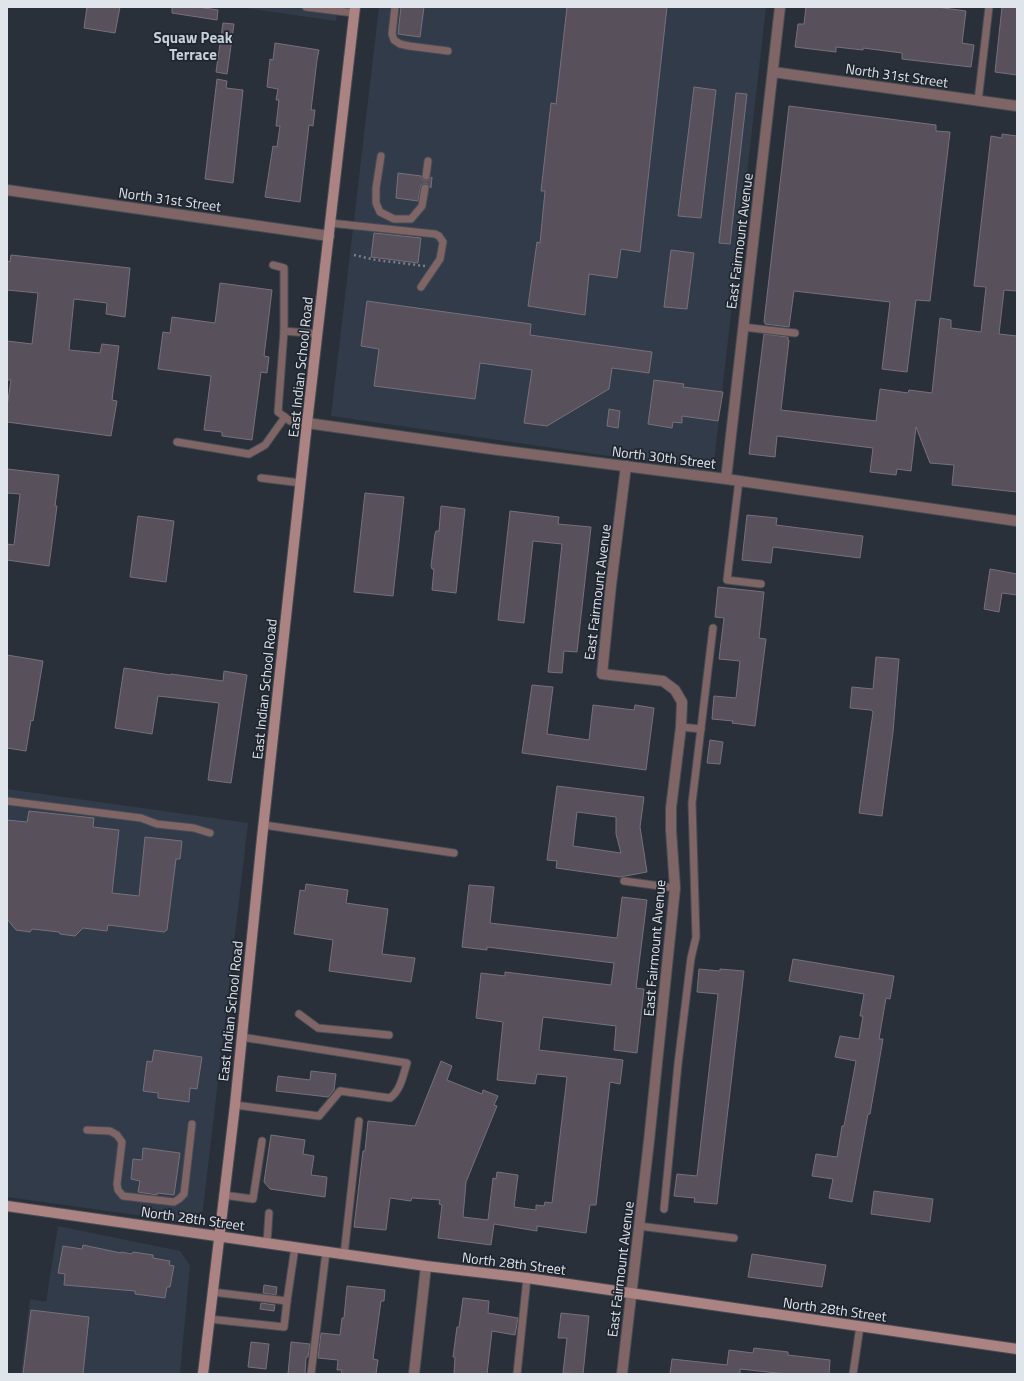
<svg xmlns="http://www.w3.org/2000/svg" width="1024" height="1381" viewBox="0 0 1024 1381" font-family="'Titillium Web',sans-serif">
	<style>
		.built { fill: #323b49 }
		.building { fill: #58505b; stroke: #77707a; fill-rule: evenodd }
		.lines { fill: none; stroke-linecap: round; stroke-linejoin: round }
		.lane-casing { stroke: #474d55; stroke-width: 9 }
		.street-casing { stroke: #474d55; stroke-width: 12 }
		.secondary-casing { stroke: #474d55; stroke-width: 12 }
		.path { stroke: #7a7f87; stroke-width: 2.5; stroke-dasharray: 2 3; stroke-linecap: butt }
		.lane { stroke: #7f6566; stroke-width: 7 }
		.street { stroke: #7f6566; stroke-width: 10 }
		.secondary { stroke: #ac8383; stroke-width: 10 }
		.labels { text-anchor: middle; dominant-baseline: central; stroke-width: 3.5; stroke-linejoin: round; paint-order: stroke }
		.street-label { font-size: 14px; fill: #e0e4eb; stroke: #20262f }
		.neighbourhood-label { font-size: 15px; font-weight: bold; fill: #c8d0dc; stroke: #20262f }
	</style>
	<rect width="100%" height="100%" fill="#2a3039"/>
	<g class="built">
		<path d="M239,7H337L336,21Z"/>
		<path d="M379,7H766L713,471L331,416Z"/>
		<path d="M7,789L248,823L203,1209L201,1215L193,1222H186L7,1197Z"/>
		<path d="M58,1226L180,1251L190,1265L180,1374H21L30,1299L46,1302Z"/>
	</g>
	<g class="building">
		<path d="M87,7H120L115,33L84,28Z"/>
		<path d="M172,7H198L218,10L217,20L172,13Z"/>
		<path d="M401,7H424L420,37L398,34Z"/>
		<path d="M567,7H667L640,252L621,249L617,278L589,274L585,315L528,306L537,242L540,243L545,191H541L551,103L556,104Z"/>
		<path d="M806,7H936L966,11L962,43L974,45L971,67L902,59V53L863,48V50L836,47V52L795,47L798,24H804Z"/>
		<path d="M1002,7H1017V75L995,72Z"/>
		<path d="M223,23L234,24L227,74L216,72Z"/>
		<path d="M275,43L319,50L317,60L311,110H315L313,126L309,125L300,202L265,197L273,146L277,147L280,126H276L279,100H276L278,89L267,87L270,59L273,60Z"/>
		<path d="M217,79L227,81L226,88L243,90L233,183L205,179Z"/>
		<path d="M694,87L716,90L701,218L678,216Z"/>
		<path d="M736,93L747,94L730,244L719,243Z"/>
		<path d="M789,106L936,125V131L950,132L930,301L916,300L907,372L882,369L890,302L794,291L789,327L765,324V322H764Z"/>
		<path d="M1002,134L1017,136V291L1004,290L999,334L1017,336V492L952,485L954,465L930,463L916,427L911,471L897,469L896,475L870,472L873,448L777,436L775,457L749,454L764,334L788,337V340H789L781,410L876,421L880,389L908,393L909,390L932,393L940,318L951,320V328L981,332L986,287L974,286L991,136L1002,138Z"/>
		<path d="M398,173L421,176L423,180L426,181L432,177L431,188L426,183L421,185L418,201L396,198Z"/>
		<path d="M374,233L421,238L418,263L371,257Z"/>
		<path d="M671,250L694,253L687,309L664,307Z"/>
		<path d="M11,255L130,268L125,317L106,314L107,303L74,299L69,350L100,353L102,344L119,346L112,400L117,401L111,436L7,422V407L11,380H7V341L32,344L38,293L7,290V261L10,262Z"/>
		<path d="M220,283L272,290L264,356L269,357L267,373L261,372L252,440L222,436V432L204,430L211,376L158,369L163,332L170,333L172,317L215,323Z"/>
		<path d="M367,301L531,324L530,335L652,352L649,373L612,368L609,389L547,426L524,423L532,370L480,363L475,399L374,386L379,349L361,346Z"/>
		<path d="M654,380L684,384L683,387L723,392L718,421L682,416V423L673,422L672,428L648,424Z"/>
		<path d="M609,409L620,411L618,428L607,426Z"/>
		<path d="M7,469L59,475L55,506H57L49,566L7,560V544L14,545L20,494L7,493Z"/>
		<path d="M365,493L404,497L393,596L354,592Z"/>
		<path d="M441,506L465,509L456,593L432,590L434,569H432L431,566L435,534L436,531H439Z"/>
		<path d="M510,511L559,517L558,524L591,527L577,652L564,651L562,673L548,672L562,544L533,541L524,623L498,620Z"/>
		<path d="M747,515L777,518L776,525L863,536L860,558L773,547L771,563L742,560Z"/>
		<path d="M138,516L174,521L166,582L130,577Z"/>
		<path d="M990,569L1017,574V595L1002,593L999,612L984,609Z"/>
		<path d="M718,587L764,592L759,638L766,639L755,726L732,723L733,721L712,719L714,696L736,698L740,661L719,659L724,618L715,617Z"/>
		<path d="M7,655L43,661L33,721L31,720L26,751L7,748Z"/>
		<path d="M876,657L899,659L893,732L882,816L859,813L873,712L871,710L850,708L852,687L873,689Z"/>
		<path d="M124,668L171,675V674L223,681L224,671L247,675L231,783L208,780L219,703L158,696L152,734L115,728Z"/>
		<path d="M532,685L553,687L547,734L589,740L593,705L634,710L635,705L654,708L646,770L522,753Z"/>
		<path d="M710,740L723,742L720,764L707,763Z"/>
		<path d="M557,786L644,797L640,827L647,872L620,877L556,868L557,861L547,860ZM577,812L616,817V834L621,853L573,846Z"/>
		<path d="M29,811L94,818L93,827L119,830L112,893L139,896L145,837L182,841L180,859H176L167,930L164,932L108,925L107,931L83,928L75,936L60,934L59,932L32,929L30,932L16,930L7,919V820L27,822Z"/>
		<path d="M306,884L348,890L346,903L388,909L382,954L415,958L411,982L329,971L333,940L294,934L300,890L305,891Z"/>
		<path d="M469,885L494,887L490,923L617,938L622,897L647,900L636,988L644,989L637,1053L614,1050L616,1026L543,1017L539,1050L623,1060L620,1084L610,1082L596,1205H590L586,1233L537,1226V1231L494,1224L491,1245L438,1238L442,1205L439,1204L440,1200L412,1198L411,1201L390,1198L386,1230L354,1227L363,1151H365L368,1121L415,1126L441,1061L452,1066L447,1080L482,1094L483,1090L498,1096L494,1105L497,1106L466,1182L463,1217L488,1220L493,1178L496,1179L497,1172L518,1175L514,1207L536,1210V1205L544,1206L545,1202L552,1203L567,1077L537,1074L535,1084L497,1080L503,1022L476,1018L481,973L505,976V972L611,985L614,963L487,947V950L462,947Z"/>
		<path d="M793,959L894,976L890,999L886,998L879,1039H883L870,1114H868L852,1202L829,1198L833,1179L812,1176L816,1154L837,1157L842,1126H844L856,1061L835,1057L840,1036L859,1039L863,1016H860L864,994L789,981Z"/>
		<path d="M699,969L720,971V969L744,971L717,1204L694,1202L695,1198L674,1196L677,1174L697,1176L709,1071L718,994L697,992Z"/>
		<path d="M154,1050L202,1057L197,1089L190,1088L189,1102L158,1098V1093L143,1091L147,1061L152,1062Z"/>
		<path d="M311,1071L336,1074L334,1090L328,1097L276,1091L278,1076L310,1080Z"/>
		<path d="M271,1135L305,1140L303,1154L314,1156L311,1175L327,1177L325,1197L270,1189L264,1182Z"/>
		<path d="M143,1148L180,1153L174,1195L157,1193V1195L138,1192L140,1181L131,1179L133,1159L142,1160Z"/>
		<path d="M874,1191L933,1199L930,1222L871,1214Z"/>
		<path d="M83,1245L121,1253V1252L132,1254L133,1252L153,1255V1258L170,1261L169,1265L174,1266L170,1287H167L165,1298L135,1294V1291L64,1285L65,1274L58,1273L63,1246L82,1249Z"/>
		<path d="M752,1254L826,1265L822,1287L748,1277Z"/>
		<path d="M264,1285L277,1287L276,1295L263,1293Z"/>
		<path d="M347,1286L385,1290L384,1301H381L373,1359L378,1360L376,1374H341L342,1370H337L338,1360L318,1358L321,1333L340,1335L342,1318H344Z"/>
		<path d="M463,1298L489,1301L488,1313L518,1318L515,1335L492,1331L487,1374H454L455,1357H453L457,1327H459Z"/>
		<path d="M261,1303L275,1305L274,1311L260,1309Z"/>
		<path d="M31,1310L89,1317L83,1374H23Z"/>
		<path d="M561,1313L589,1316L583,1374L563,1373L567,1338H558Z"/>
		<path d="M251,1342L269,1344L266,1369L248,1367Z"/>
		<path d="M291,1342L310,1344L308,1357H306L305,1374H288Z"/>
		<path d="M754,1348L788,1352V1355L830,1360L829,1374H786L740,1369V1374H670L672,1359L727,1365L729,1350L753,1353Z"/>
	</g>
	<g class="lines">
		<defs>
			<g id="lane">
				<path d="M306,7L354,13"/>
				<path d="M395,7L392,34L394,40L400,44L409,46L448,51"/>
				<path d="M978,101L989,7"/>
				<path d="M381,156L376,188V203L380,212L394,219H411L422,206L425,188"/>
				<path d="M426,176L428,161"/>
				<path d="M330,223L435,234L439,236L443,242L440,259L421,287"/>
				<path d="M273,265L284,268V331L318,334"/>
				<path d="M743,327L795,333"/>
				<path d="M284,331L278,412L290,421L307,423"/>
				<path d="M177,442L249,454L265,445L285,417"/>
				<path d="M261,478L301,483"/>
				<path d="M739,480L727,580L761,584"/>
				<path d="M681,727L701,729"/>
				<path d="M7,801L141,818L157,824L194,828L210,833"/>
				<path d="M264,825L454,853"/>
				<path d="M624,881L675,888"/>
				<path d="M299,1014L318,1028L389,1035"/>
				<path d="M235,1105L319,1116L340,1091L390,1098C401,1090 403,1075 407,1063L241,1037"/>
				<path d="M87,1130L110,1131L117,1135L122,1142L117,1184L118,1190L123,1196L174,1202L179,1199L184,1194L192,1124"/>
				<path d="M223,1195L253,1199L262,1141"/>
				<path d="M664,1209L678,1064L691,958L696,937L692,803L713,628"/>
				<path d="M639,1226L734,1238"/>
				<path d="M267,1243L269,1213"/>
				<path d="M344,1255L359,1121"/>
				<path d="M212,1292L287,1301L295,1247"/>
				<path d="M209,1319L284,1327L287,1301"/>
				<path d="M311,1374L326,1252"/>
				<path d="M517,1374L527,1278"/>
				<path d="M853,1374L860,1326"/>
			</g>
			<g id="street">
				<path d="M773,72L1017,106"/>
				<path d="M7,190L329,236"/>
				<path d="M307,423L498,450L726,479L1017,521"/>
				<path d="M726,479L780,7"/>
				<path d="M414,1374L426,1266"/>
				<path d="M622,1374L649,1141L675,888L671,830V808L681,727L682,702L675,690L663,681L602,674L611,585L626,466"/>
			</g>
			<g id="secondary">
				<path d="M7,1206L426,1266L527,1278L1017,1349"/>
				<path d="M203,1374L235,1105L262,838L307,423L355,7"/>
			</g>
		</defs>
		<use href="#lane" class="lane-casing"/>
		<use href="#street" class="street-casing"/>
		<use href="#secondary" class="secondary-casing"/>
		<path class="path" d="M354,255L376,260L425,266"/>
		<use href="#lane" class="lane"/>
		<use href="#street" class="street"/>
		<use href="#secondary" class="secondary"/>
	</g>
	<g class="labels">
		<g class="street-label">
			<text transform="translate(897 75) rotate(8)">North 31st Street</text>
			<text transform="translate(170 199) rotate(8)">North 31st Street</text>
			<text transform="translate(739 241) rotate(-83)">East Fairmount Avenue</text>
			<text transform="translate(300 367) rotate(-84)">East Indian School Road</text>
			<text transform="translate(664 457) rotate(7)">North 30th Street</text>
			<text transform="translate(597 592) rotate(-83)">East Fairmount Avenue</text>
			<text transform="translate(264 689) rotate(-84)">East Indian School Road</text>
			<text transform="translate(654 948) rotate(-85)">East Fairmount Avenue</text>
			<text transform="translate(230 1011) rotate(-84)">East Indian School Road</text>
			<text transform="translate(193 1218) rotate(8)">North 28th Street</text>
			<text transform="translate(514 1263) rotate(7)">North 28th Street</text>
			<text transform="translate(620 1269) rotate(-83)">East Fairmount Avenue</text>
			<text transform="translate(835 1309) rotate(8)">North 28th Street</text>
		</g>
		<g class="neighbourhood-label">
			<text x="193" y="37">Squaw Peak<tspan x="193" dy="17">Terrace</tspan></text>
		</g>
	</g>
	<rect width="1024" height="1381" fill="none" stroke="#e0e4eb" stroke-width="16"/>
</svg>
